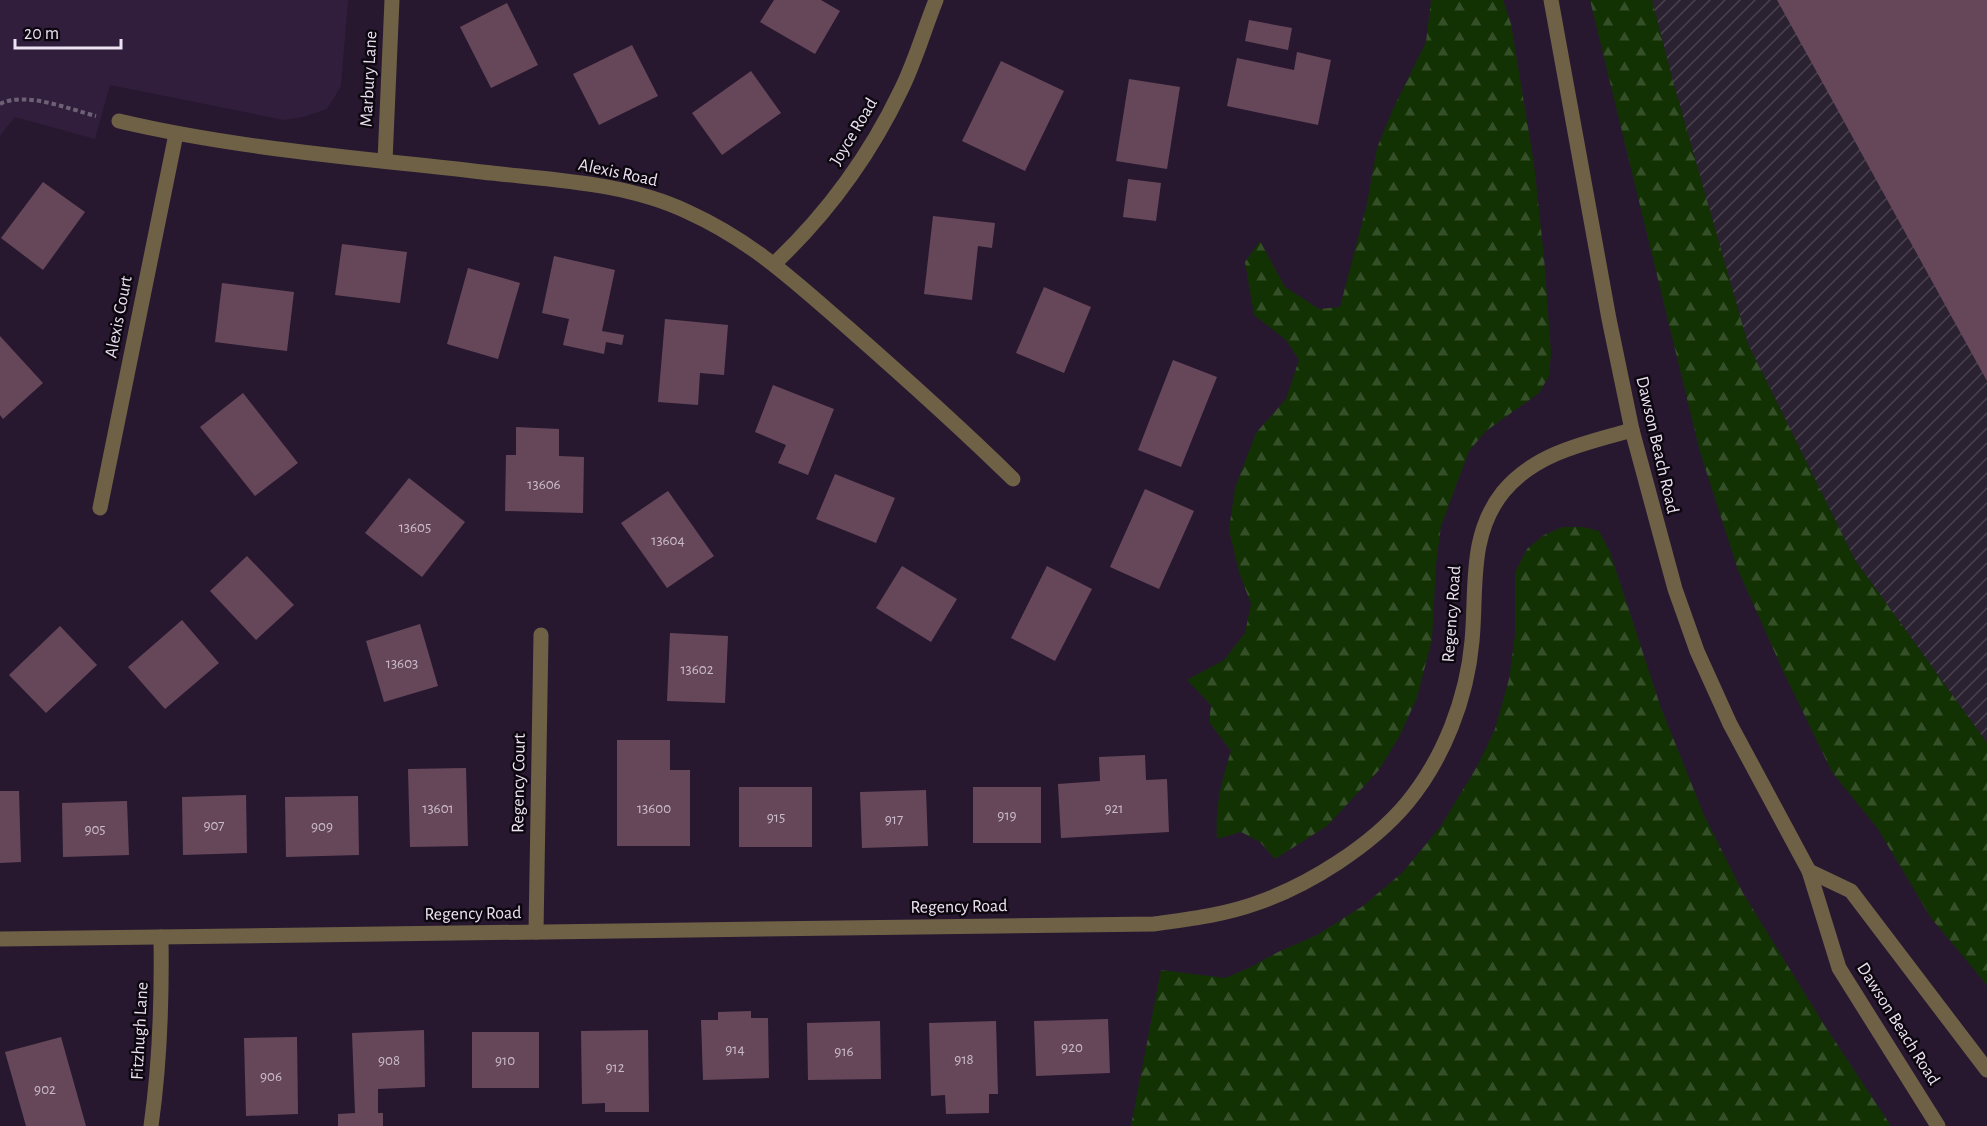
<svg xmlns="http://www.w3.org/2000/svg" width="1987" height="1126" viewBox="0 0 1987 1126" font-family="'Alegreya Sans',sans-serif">
	<style>
		.industrial { fill: url(#industrial-furrows) }
		.built { fill: #311e3c }
		.forest { fill: url(#forest-firs) }
		.building { fill: #664759 }
		.lines { fill: none; stroke-linecap: round; stroke-linejoin: round }
		.path { stroke: #6e6176; stroke-width: 4; stroke-dasharray: 4.5 3; stroke-linecap: butt }
		.minor { stroke: #6f6146; stroke-width: 15 }
		.labels { text-anchor: middle; dominant-baseline: central; stroke-width: 5; stroke-linejoin: round; paint-order: stroke }
		.number-label { font-size: 15px; fill: #cabbcc }
		.street-label { font-size: 18px; fill: #ece2f2; stroke: #0d0710 }
	</style>
	<defs>
		<pattern id="industrial-furrows" width="10" height="10" patternUnits="userSpaceOnUse" patternTransform="scale(1.5)"><rect width="10" height="10" fill="#2b2231"/><path d="M-1 1l2-2M0 10L10 0M9 11l2-2" fill="none" stroke="#4a424f"/></pattern>
		<pattern id="forest-firs" width="22" height="20" patternUnits="userSpaceOnUse" patternTransform="scale(1.5)"><rect width="22" height="20" fill="#123203"/><path d="M5 1l3.5 6h-7zM16 11l3.5 6h-7z" fill="#354f28"/></pattern>
	</defs>
	<rect width="100%" height="100%" fill="#271830"/>
	<path class="industrial" d="M1652,0H1987V743L1855,560L1748,344L1672,78Z"/>
	<path class="built" d="M0,0H348L341,86L327,109L303,117L284,120L110,85L95,139L15,117L0,136Z"/>
	<g class="forest">
		<path d="M1431,0H1503L1511,24L1534,164L1544,257L1551,353L1549,376L1539,393L1486,431L1469,451L1441,526L1436,564L1432,639L1417,698L1399,737L1379,770L1327,826L1275,859L1260,842L1241,832L1217,839C1215,806 1221,783 1231,751L1209,722L1211,705L1187,680L1224,660L1245,633L1251,604L1239,572L1229,530L1235,488L1256,433L1286,399L1299,360L1286,340L1254,315L1245,262L1260,241L1285,287L1319,309L1340,307L1367,204L1377,148L1393,109L1426,42Z"/>
		<path d="M1590,0H1652L1672,78L1748,344L1855,560L1987,743V985L1931,918L1878,829L1832,772L1784,673L1738,570L1700,452Z"/>
		<path d="M1563,527H1583L1599,531L1610,552L1661,708L1704,815L1743,893L1823,1023L1891,1126H1131L1161,970L1225,978L1251,967L1278,952L1317,935L1363,906L1403,872L1441,826L1478,765L1495,729L1509,679L1515,635V572L1527,549L1544,535Z"/>
	</g>
	<g class="building">
		<path d="M774,0H821L840,11L815,54L760,22Z"/>
		<path d="M1777,0H1987V381Z"/>
		<path d="M507,3L538,65L491,88L460,27Z"/>
		<path d="M1249,20L1292,28L1288,50L1245,41Z"/>
		<path d="M632,45L658,96L599,125L573,74Z"/>
		<path d="M1297,52L1331,60L1318,125L1227,106L1237,58L1294,70Z"/>
		<path d="M1001,61L1064,91L1025,171L962,141Z"/>
		<path d="M751,71L781,113L722,155L692,113Z"/>
		<path d="M1129,79L1180,87L1167,169L1116,161Z"/>
		<path d="M1128,179L1161,183L1156,221L1123,217Z"/>
		<path d="M43,182L85,212L43,270L1,238Z"/>
		<path d="M933,216L995,223L992,248L978,246L972,300L924,294Z"/>
		<path d="M342,244L407,252L400,303L335,295Z"/>
		<path d="M554,256L615,270L602,331L624,335L622,345L606,342L604,354L563,345L569,319L542,313Z"/>
		<path d="M468,268L520,283L498,359L447,344Z"/>
		<path d="M222,283L294,292L287,351L215,342Z"/>
		<path d="M1044,287L1091,307L1064,373L1016,353Z"/>
		<path d="M665,319L728,325L724,375L700,373L698,405L658,402Z"/>
		<path d="M0,336L43,383L3,419L0,415Z"/>
		<path d="M1173,360L1217,377L1181,467L1138,450Z"/>
		<path d="M773,385L834,409L808,475L778,463L786,445L755,432Z"/>
		<path d="M243,393L298,463L255,496L200,427Z"/>
		<path d="M516,427L559,429V456L584,457L583,513L505,511L506,455H516Z"/>
		<path d="M835,474L895,498L876,543L816,519Z"/>
		<path d="M409,478L465,522L422,577L365,533Z"/>
		<path d="M1145,489L1194,511L1159,589L1110,567Z"/>
		<path d="M668,491L714,556L667,588L621,523Z"/>
		<path d="M247,556L294,605L256,640L210,591Z"/>
		<path d="M902,566L957,599L931,642L876,608Z"/>
		<path d="M1047,566L1092,589L1055,661L1011,638Z"/>
		<path d="M182,620L219,663L165,709L128,667Z"/>
		<path d="M420,624L438,686L384,702L366,641Z"/>
		<path d="M60,626L97,665L46,713L9,675Z"/>
		<path d="M670,633L728,636L725,703L667,701Z"/>
		<path d="M617,740H670V770H690V846H617Z"/>
		<path d="M1145,755L1146,780L1167,779L1169,832L1061,838L1058,784L1100,781L1099,757Z"/>
		<path d="M466,768L468,846L410,847L408,769Z"/>
		<rect x="739" y="787" width="73" height="60"/>
		<rect x="973" y="787" width="68" height="56"/>
		<path d="M926,790L928,846L862,848L860,792Z"/>
		<path d="M0,791H19L21,862L0,863Z"/>
		<path d="M246,795L247,853L183,855L182,797Z"/>
		<path d="M358,796L359,855L286,857L285,797Z"/>
		<path d="M127,801L129,855L63,857L62,803Z"/>
		<path d="M751,1011V1018H768L769,1078L703,1080L701,1020H718V1012Z"/>
		<path d="M1108,1019L1110,1073L1036,1076L1034,1021Z"/>
		<path d="M880,1021L881,1079L808,1080L807,1023Z"/>
		<path d="M996,1021L998,1094H989V1113L946,1114L945,1095L931,1096L929,1023Z"/>
		<path d="M424,1030L425,1087L378,1089V1113H383V1126H338V1114L355,1113L352,1033Z"/>
		<path d="M648,1030L649,1112H605V1103L582,1104L581,1031Z"/>
		<rect x="472" y="1032" width="67" height="56"/>
		<path d="M61,1037L86,1126H26L5,1052Z"/>
		<path d="M297,1037L298,1114L246,1116L244,1038Z"/>
	</g>
	<g class="lines">
		<path class="path" d="M0,104C25,91 69,109 96,116"/>
		<g class="minor">
			<path d="M1551,0L1609,319L1632,430L1675,589L1697,651L1730,724L1809,871L1839,968L1938,1126"/>
			<path d="M119,121C238,149 361,158 482,172C551,180 625,182 688,212C752,241 794,281 846,326C903,376 959,426 1013,479"/>
			<path d="M385,161L392,0"/>
			<path d="M774,264C828,213 869,157 901,90C915,62 924,30 936,0"/>
			<path d="M100,508L176,134"/>
			<path d="M1809,871L1851,891L1987,1070"/>
			<path d="M536,932L541,635"/>
			<path d="M0,939L1154,924C1189,919 1224,915 1257,903C1309,885 1371,846 1407,803C1444,758 1467,698 1472,641C1477,589 1468,536 1503,492C1535,453 1585,443 1632,430"/>
			<path d="M151,1126C160,1063 162,1001 161,937"/>
		</g>
	</g>
	<g class="labels">
		<g class="number-label">
			<text x="544" y="484">13606</text>
			<text x="415" y="527">13605</text>
			<text x="668" y="540">13604</text>
			<text x="402" y="663">13603</text>
			<text x="697" y="669">13602</text>
			<text x="438" y="808">13601</text>
			<text x="654" y="808">13600</text>
			<text x="1114" y="808">921</text>
			<text x="1007" y="815">919</text>
			<text x="776" y="817">915</text>
			<text x="894" y="819">917</text>
			<text x="214" y="825">907</text>
			<text x="322" y="826">909</text>
			<text x="95" y="829">905</text>
			<text x="1072" y="1047">920</text>
			<text x="735" y="1049">914</text>
			<text x="844" y="1051">916</text>
			<text x="964" y="1059">918</text>
			<text x="389" y="1060">908</text>
			<text x="505" y="1060">910</text>
			<text x="615" y="1067">912</text>
			<text x="271" y="1076">906</text>
			<text x="45" y="1089">902</text>
		</g>
		<g class="street-label">
			<text transform="translate(369 79) rotate(-87)">Marbury Lane</text>
			<text transform="translate(854 132) rotate(-59)">Joyce Road</text>
			<text transform="translate(618 173) rotate(12)">Alexis Road</text>
			<text transform="translate(119 317) rotate(-79)">Alexis Court</text>
			<text transform="translate(1657 445) rotate(77)">Dawson Beach Road</text>
			<text transform="translate(1452 614) rotate(-86)">Regency Road</text>
			<text transform="translate(519 783) rotate(-89)">Regency Court</text>
			<text transform="translate(959 907) rotate(-1)">Regency Road</text>
			<text transform="translate(473 914) rotate(-1)">Regency Road</text>
			<text transform="translate(1898 1024) rotate(58)">Dawson Beach Road</text>
			<text transform="translate(140 1031) rotate(-87)">Fitzhugh Lane</text>
		</g>
	</g>
	<path d="M15 39v9h106v-9" fill="none" stroke="#ece2f2" stroke-width="3"/>
	<text x="24" y="39" font-size="18" fill="#ece2f2" stroke="#0d0710" stroke-width="4.5" paint-order="stroke">20 m</text>
</svg>
